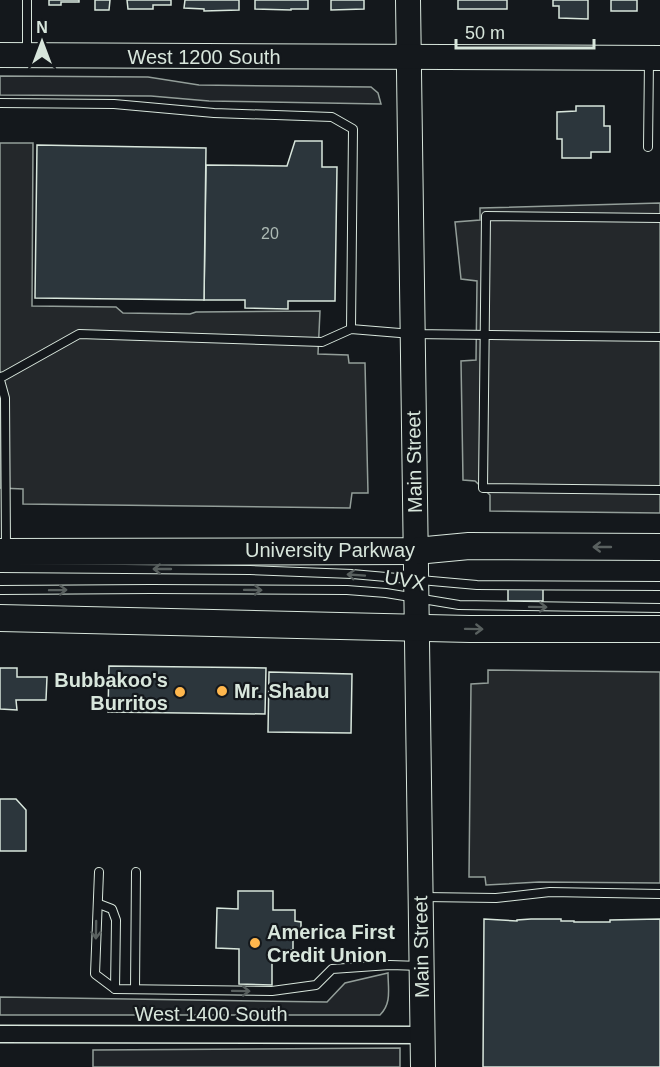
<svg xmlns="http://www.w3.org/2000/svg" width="660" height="1067" viewBox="0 0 660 1067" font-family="Helvetica,sans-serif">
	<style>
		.green { fill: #202428; stroke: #939e99; stroke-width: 1.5 }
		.parking { fill: #24282b; stroke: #939e99; stroke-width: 1.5 }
		.building { fill: #2c363c; stroke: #d8e6dc; stroke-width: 1.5 }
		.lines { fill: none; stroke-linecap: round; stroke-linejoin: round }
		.lane-casing { stroke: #d8e6dc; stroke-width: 10 }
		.street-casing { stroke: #d8e6dc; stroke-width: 19 }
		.secondary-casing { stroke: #d8e6dc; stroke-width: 26 }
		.primary-casing { stroke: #d8e6dc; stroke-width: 28 }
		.lane { stroke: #14181c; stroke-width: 8 }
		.street { stroke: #14181c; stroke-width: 16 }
		.secondary { stroke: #14181c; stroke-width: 24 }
		.primary { stroke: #14181c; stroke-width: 26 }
		.oneway { stroke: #59605f }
		.poi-dot { fill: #ffb74d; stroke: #14181c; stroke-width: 2 }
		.labels { text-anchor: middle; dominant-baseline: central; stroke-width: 4.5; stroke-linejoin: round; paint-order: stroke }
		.number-label { font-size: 16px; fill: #adbab4 }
		.street-label { font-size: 20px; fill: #d8e6dc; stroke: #14181c }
		.poi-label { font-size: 20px; font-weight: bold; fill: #d8e6dc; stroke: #14181c; text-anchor: start }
	</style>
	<rect width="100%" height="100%" fill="#14181c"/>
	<g class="green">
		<path d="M0,76L148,77L199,85L371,87L378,93L381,104L209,101L151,96L0,95Z"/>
		<path d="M388,973C388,989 392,1003 380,1015H0V997L327,1002L345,983Z"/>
		<path d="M400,1048V1067H93V1050Z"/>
	</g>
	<g class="parking">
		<path d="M0,143H33L32,306L116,307L123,313L190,314L196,312L320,311L318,354L348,355L349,363H365L368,493H352L350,508L23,504V489L0,488Z"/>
		<path d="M660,203V513L490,511V495L475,481L463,480L461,361L476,360L477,281L461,279L455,222L480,220V208Z"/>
		<path d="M488,670L660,672V883L539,882L486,885L485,877H469L471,684L488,683Z"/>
	</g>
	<g class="building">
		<path d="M49,0H79V2H61V5H49Z"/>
		<path d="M95,0H110L109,10H95Z"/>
		<path d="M127,0H171V5H153V9H128Z"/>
		<path d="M185,0H239V10L204,11V9L184,8Z"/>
		<path d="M255,0H308V9H291V10L255,9Z"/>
		<path d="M331,0H364V9L331,10Z"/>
		<rect x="458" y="0" width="49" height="9"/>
		<path d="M553,0H588V19L559,18V6H553Z"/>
		<rect x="611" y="0" width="26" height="11"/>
		<path d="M576,106H604V126H610V152H591V158H562V139H557V112L576,111Z"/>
		<path d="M295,141H322V167H337L335,301H288V309L245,308V300H204L206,165L287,166Z"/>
		<path d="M37,145L206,148L204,300L35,298Z"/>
		<rect x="508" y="589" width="35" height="12"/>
		<path d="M109,666L266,668L265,714L108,712Z"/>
		<path d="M0,668H17V677H47L46,700H16L17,710L0,709Z"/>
		<path d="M269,672L352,674L351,733L268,732Z"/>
		<path d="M0,799H16L26,810V851H0Z"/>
		<path d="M238,891H273V910H295V921L301,922V937H293V950H272V985L239,984V949L216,948L217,908L238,909Z"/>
		<path d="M484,919L517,921V920L531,919H561V921H574V922H610V920L660,919V1067H483Z"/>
	</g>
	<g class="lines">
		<defs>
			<g id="lane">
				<path d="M27,52V0"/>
				<path d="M0,103L114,104L214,113L332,117L353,129L351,329"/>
				<path d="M648,147L649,61"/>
				<path d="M660,218L486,216L483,488L660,490"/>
				<path d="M0,377L4,376L79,334L322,342L351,329L412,334L660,337"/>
				<path d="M0,380L5,398L6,548"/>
				<path d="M0,568L250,570L352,574L477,585L660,586"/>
				<path d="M0,590L151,589L347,590L386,593L459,605L660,608"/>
				<path d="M99,872L95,974L115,989L272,991L316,985L332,969L390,965L421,966"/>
				<path d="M424,897L496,898L550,892L660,894"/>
				<path d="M99,904L112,909L116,920L115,989"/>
				<path d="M135,989L136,872"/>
			</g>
			<path id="street" d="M0,1034L422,1035"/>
			<g id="secondary">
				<path d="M408,0L423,1067"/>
				<path d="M0,55L660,58"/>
			</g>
			<g id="primary">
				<path d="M0,552L416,551L469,546L660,547"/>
				<path d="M0,618L470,629H660"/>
			</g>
		</defs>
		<use href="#lane" class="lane-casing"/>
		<use href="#street" class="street-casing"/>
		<use href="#secondary" class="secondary-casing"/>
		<use href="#primary" class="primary-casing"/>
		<use href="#lane" class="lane"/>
		<use href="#street" class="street"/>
		<use href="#secondary" class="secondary"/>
		<use href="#primary" class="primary"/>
	</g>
	<defs><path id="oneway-shaft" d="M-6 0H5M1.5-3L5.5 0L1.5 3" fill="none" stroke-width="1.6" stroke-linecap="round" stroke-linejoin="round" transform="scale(1.5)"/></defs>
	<g class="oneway">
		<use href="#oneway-shaft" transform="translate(602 547) rotate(-180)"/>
		<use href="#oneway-shaft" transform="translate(162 569) rotate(-180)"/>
		<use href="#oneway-shaft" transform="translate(356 575) rotate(-176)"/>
		<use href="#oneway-shaft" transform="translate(58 590) rotate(-1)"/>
		<use href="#oneway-shaft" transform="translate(253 590) rotate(1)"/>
		<use href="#oneway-shaft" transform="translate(538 607) rotate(1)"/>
		<use href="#oneway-shaft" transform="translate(474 629) rotate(1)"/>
		<use href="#oneway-shaft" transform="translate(96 930) rotate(91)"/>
		<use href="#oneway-shaft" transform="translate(241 991) rotate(1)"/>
	</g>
	<g class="poi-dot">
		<circle cx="222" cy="691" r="6"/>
		<circle cx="180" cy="692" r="6"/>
		<circle cx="255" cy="943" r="6"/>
	</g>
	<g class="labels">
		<g class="number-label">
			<text x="270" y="233">20</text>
		</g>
		<g class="street-label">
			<text x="204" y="57">West 1200 South</text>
			<text transform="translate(414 462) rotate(-91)">Main Street</text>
			<text x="330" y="550">University Parkway</text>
			<text transform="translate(405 580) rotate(10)">UVX</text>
			<text transform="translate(421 947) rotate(-91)">Main Street</text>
			<text x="211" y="1014">West 1400 South</text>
		</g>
		<g class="poi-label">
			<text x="168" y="680" text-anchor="end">Bubbakoo's<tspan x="168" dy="23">Burritos</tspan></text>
			<text x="234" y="691">Mr. Shabu</text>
			<text x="267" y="932">America First<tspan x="267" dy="23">Credit Union</tspan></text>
		</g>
	</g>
	<g transform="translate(42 42)" stroke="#14181c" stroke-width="4.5" paint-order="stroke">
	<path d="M0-4.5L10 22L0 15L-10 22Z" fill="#d8e6dc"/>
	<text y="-9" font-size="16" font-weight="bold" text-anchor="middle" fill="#d8e6dc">N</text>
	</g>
	<path d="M456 39v9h138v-9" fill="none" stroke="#d8e6dc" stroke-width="3"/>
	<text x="465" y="39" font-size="18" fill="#d8e6dc" stroke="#14181c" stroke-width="4.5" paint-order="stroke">50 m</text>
</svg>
